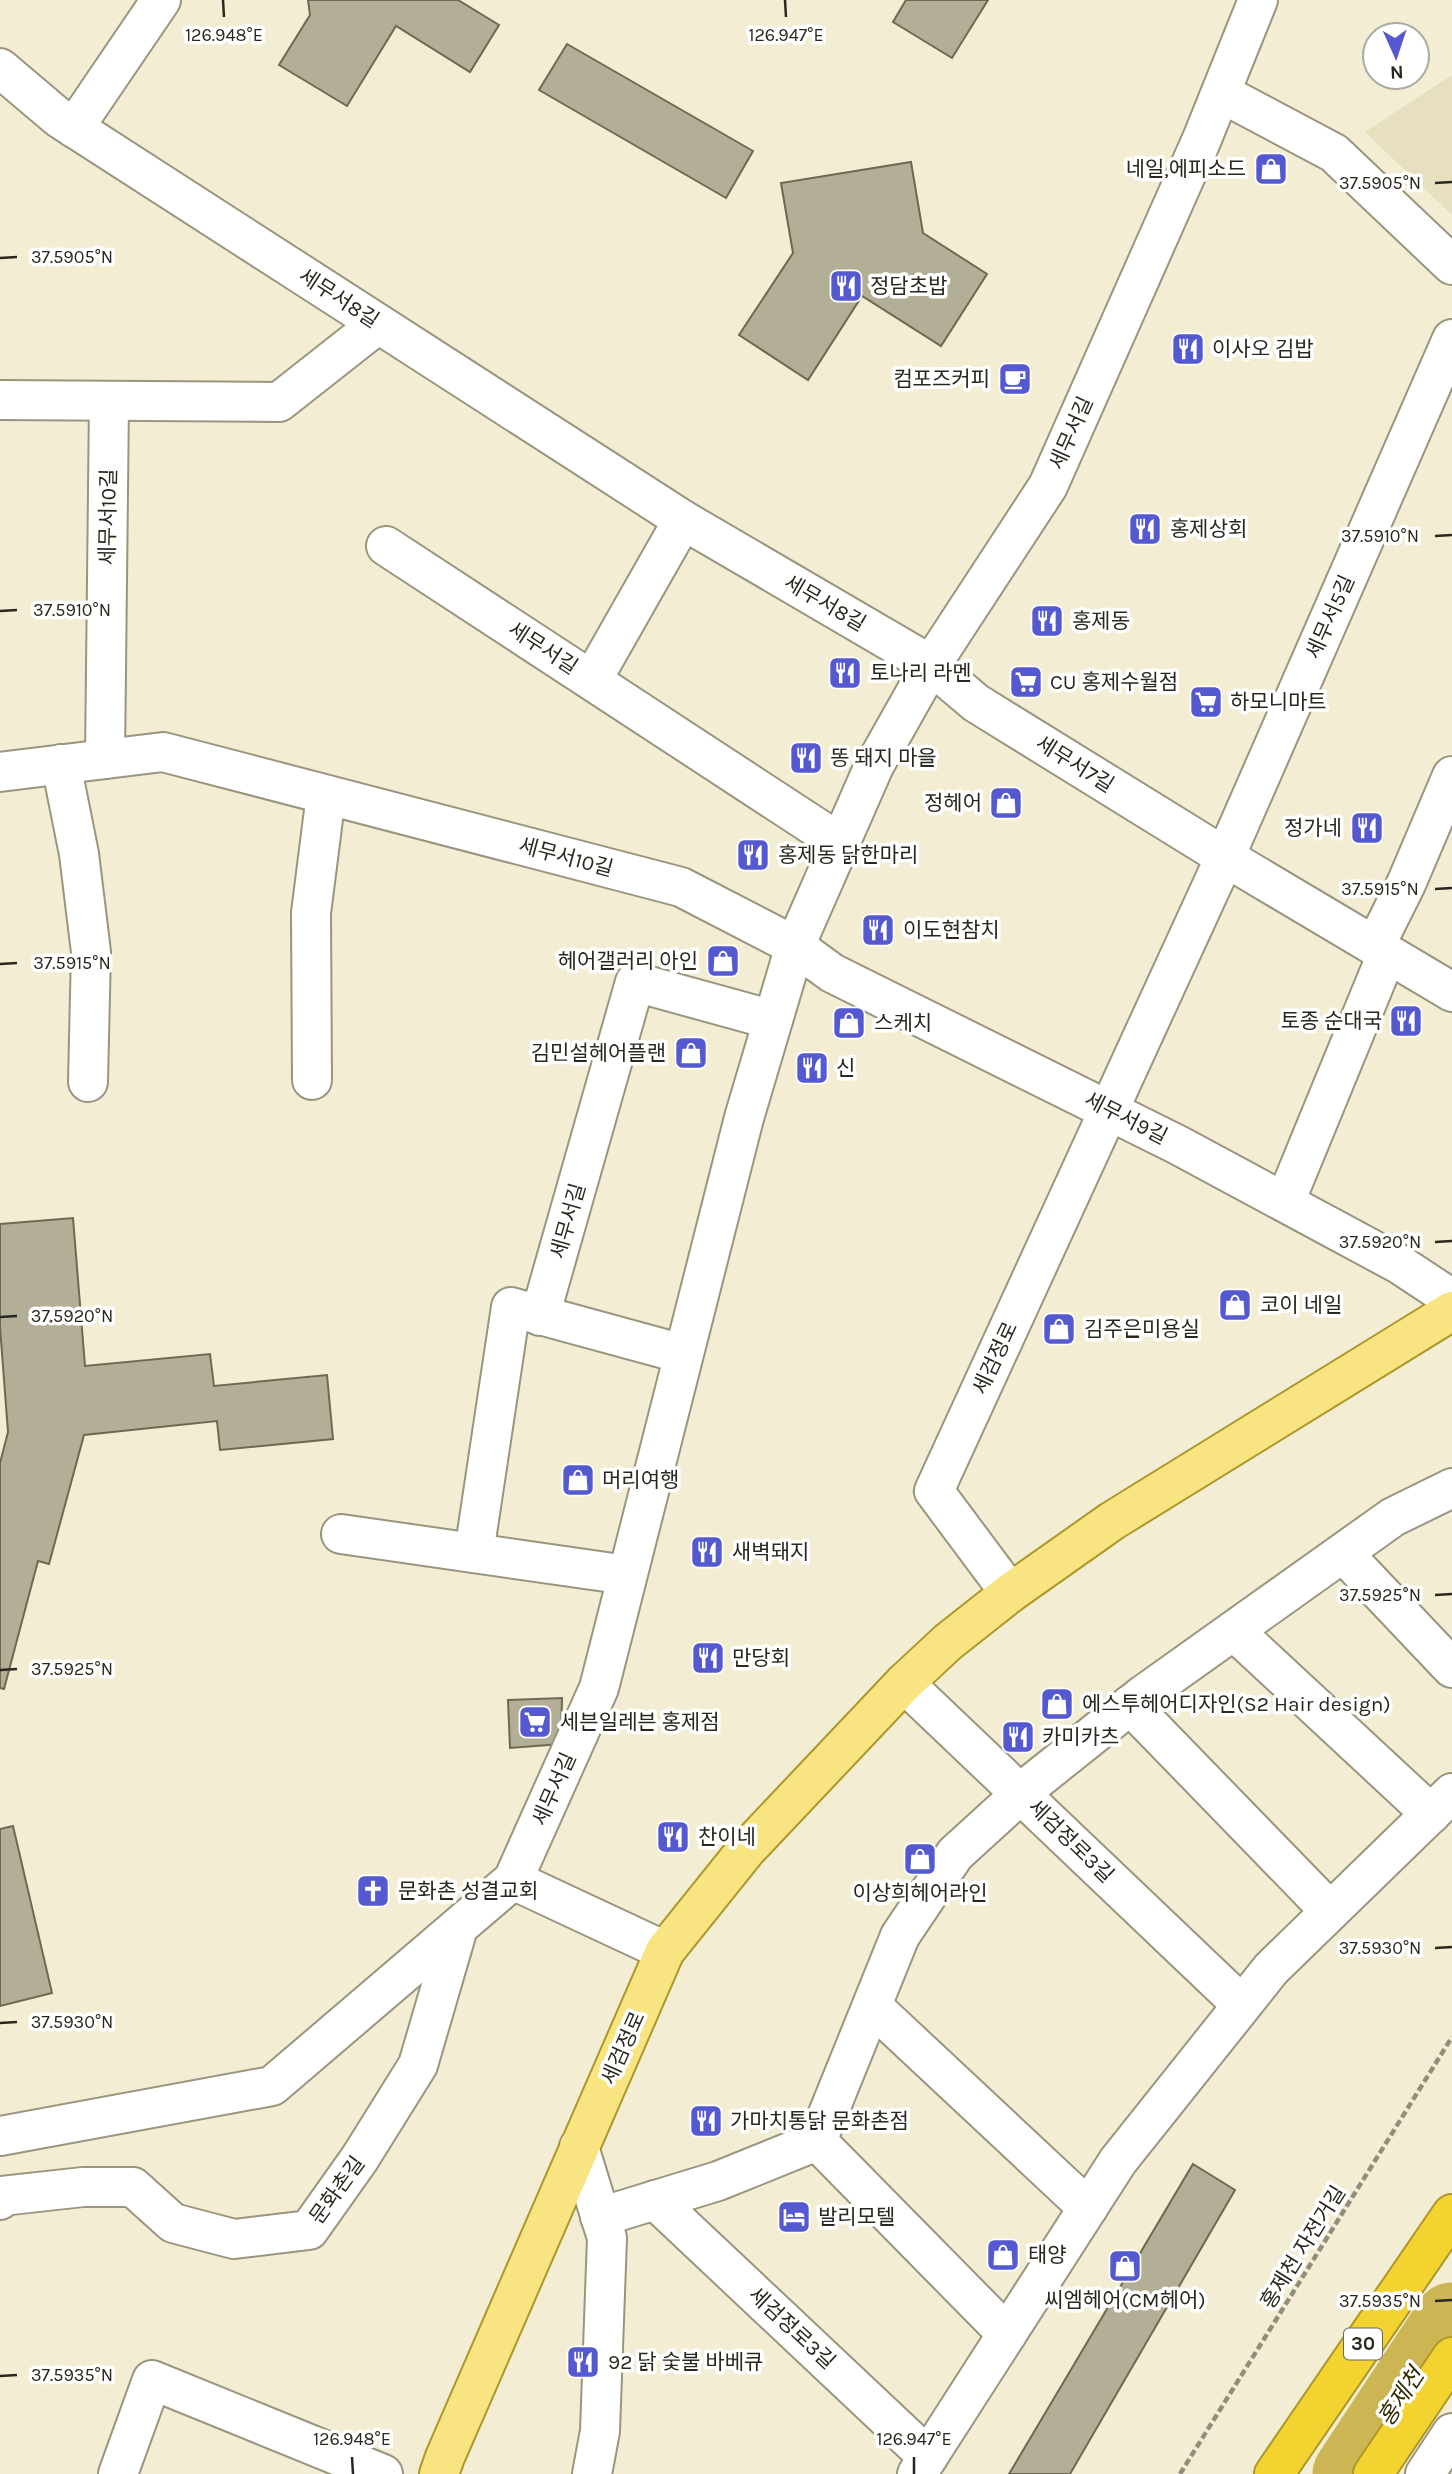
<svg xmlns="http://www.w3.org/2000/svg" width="1452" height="2474" viewBox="0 0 1452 2474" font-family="Karla,'Noto Sans KR',sans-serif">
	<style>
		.built { fill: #e7e0c0 }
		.pier { fill: #f2edd3 }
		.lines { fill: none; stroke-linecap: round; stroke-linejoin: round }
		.river { stroke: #ccb653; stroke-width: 77 }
		.building { fill: #b3ae96; stroke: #6e6953; stroke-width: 2 }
		.street-casing { stroke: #9a957e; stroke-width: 42 }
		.secondary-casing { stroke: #9a957e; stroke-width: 42 }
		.primary-casing { stroke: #ad9729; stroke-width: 42 }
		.highway-casing { stroke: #ad9729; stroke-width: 42 }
		.path { stroke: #928e7c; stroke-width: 4.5; stroke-dasharray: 7 3.5; stroke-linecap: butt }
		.street { stroke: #fff; stroke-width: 38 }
		.secondary { stroke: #fff; stroke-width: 38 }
		.primary { stroke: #f8e582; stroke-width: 38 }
		.highway { stroke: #f3d32f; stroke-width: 38 }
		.ticks { fill: none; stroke: #2a281e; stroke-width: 2.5 }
		.labels { text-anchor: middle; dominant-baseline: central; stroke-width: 7; stroke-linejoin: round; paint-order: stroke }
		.shield { fill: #fff; stroke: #6a6862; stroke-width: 2 }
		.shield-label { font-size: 19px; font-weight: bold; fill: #2a281e }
		.poi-label { font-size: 21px; fill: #2a281e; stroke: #fff; text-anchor: start }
		.street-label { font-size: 21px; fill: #2a281e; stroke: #fff }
		.water-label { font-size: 23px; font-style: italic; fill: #322900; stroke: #fff }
		.ticks-label { font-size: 18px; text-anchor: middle; fill: #2a281e; stroke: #fff; stroke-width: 7; stroke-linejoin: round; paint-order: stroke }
	</style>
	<rect width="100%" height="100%" fill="#f2edd3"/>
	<path class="built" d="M1452,75V215L1365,132Z"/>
	<path class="pier" d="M1452,2236V2327L1355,2474H1293Z"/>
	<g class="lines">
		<path class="river" d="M1351,2474L1452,2321"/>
	</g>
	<g class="building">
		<path d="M308,0H458L499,25L470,72L396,26L347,106L279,65L310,15Z"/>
		<path d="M906,0H988L952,58L893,22Z"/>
		<path d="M567,44L753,151L726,198L539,90Z"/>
		<path d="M911,162L923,233L987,274L941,346L862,296L808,380L739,335L793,253L781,183Z"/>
		<path d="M73,1218L85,1366L210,1354L214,1386L327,1375L333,1439L220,1450L217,1421L84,1435L49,1564L38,1561L4,1689L0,1688V1463L8,1432L0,1327V1224Z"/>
		<path d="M562,1698L561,1744L510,1748L508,1700Z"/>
		<path d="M13,1826L52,1993L0,2006V1829Z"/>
		<path d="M1193,2164L1235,2190L1070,2474H1009Z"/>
	</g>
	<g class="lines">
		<defs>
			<g id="street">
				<path d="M0,68L59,118L683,520L931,665L976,703L1225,857L1452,992"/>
				<path d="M1221,93L1334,153L1452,265"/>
				<path d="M74,128L161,0"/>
				<path d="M0,400L279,402L378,324"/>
				<path d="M386,546L840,843"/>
				<path d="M592,680L683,520"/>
				<path d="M105,759L109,401"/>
				<path d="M61,764L79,854L91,952L88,1082"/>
				<path d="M0,772L163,752L681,887L795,946L832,973L1178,1145L1399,1264L1452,1299"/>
				<path d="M1375,946L1406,884L1452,776"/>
				<path d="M312,1080L311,913L326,795"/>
				<path d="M1285,1202L1387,954"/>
				<path d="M540,1316L635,982L773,1020"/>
				<path d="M341,1534L627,1575"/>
				<path d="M474,1553L511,1307L683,1354"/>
				<path d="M1343,1553L1452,1668"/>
				<path d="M1010,1593L934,1491L1225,857L1452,339"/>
				<path d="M1234,1631L1431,1814"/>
				<path d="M904,1683L1242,2005"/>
				<path d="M1130,1705L1330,1911"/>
				<path d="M513,1880L665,1951"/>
				<path d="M872,2006L1088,2208"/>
				<path d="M0,2136L272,2086L513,1880L599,1688L744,1118L795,946L874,766L931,665L1048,486L1202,139L1258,0"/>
				<path d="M817,2141L1007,2334"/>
				<path d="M579,2147L607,2238L600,2431L592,2474"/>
				<path d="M0,2200L2,2196L83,2187H133L173,2223L234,2239L309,2230L360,2158L418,2065L458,1928"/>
				<path d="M655,2200L928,2457"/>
				<path d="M600,2217L718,2181L817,2141L900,1936L955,1854L1034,1782L1143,1695L1393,1517L1452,1488"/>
				<path d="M118,2474L152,2380L383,2474"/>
				<path d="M917,2474L1118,2161L1271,1969L1452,1793"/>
			</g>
			<path id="secondary" d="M1425,2474L1452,2433"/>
			<path id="primary" d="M439,2474L445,2457L665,1951L746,1850L904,1683L948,1642L1010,1593L1112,1521L1452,1311"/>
			<g id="highway">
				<path d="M1274,2474L1452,2214"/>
				<path d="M1373,2474L1452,2357"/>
			</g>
		</defs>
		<use href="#street" class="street-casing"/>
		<use href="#secondary" class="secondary-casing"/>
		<use href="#primary" class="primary-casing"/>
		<use href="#highway" class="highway-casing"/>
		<path class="path" d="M1180,2474L1452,2037"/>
		<use href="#street" class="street"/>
		<use href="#secondary" class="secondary"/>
		<use href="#primary" class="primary"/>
		<use href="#highway" class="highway"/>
	</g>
	<path class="ticks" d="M223,0L224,17M785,0L786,17M1435,183L1452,182M0,258L17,257M1435,536L1452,535M0,611L17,610M1435,889L1452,888M0,964L17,963M1435,1242L1452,1241M0,1317L17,1316M1435,1595L1452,1594M0,1670L17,1669M1435,1948L1452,1947M0,2023L17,2022M1435,2301L1452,2300M0,2376L17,2375M352,2457L353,2474M914,2457V2474"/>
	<defs>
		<symbol id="shop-square" viewBox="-11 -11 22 22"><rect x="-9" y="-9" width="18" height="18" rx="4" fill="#5559d0" stroke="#fff"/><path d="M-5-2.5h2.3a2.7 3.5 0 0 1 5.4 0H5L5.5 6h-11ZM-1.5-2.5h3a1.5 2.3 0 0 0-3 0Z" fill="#fff"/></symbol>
		<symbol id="restaurant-square" viewBox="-11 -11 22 22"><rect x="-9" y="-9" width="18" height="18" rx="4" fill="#5559d0" stroke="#fff"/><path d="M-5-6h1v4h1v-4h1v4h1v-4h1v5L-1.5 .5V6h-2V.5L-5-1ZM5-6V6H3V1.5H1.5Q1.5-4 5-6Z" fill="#fff"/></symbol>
		<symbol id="cafe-square" viewBox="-11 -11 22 22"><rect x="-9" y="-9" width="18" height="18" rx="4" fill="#5559d0" stroke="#fff"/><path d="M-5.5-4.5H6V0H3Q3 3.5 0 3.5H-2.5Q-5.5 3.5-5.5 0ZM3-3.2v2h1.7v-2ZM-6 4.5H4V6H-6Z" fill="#fff"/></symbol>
		<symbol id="supermarket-square" viewBox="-11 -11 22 22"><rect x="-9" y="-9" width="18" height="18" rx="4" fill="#5559d0" stroke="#fff"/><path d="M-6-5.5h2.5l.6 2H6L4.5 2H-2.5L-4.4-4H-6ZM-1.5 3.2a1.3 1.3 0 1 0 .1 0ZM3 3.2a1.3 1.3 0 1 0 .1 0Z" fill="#fff"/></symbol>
		<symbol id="church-square" viewBox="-11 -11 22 22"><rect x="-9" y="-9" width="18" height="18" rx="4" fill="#5559d0" stroke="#fff"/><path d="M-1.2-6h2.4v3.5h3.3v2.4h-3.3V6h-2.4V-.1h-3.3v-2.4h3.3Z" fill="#fff"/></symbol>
		<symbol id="hotel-square" viewBox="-11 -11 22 22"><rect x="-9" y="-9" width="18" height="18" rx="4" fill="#5559d0" stroke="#fff"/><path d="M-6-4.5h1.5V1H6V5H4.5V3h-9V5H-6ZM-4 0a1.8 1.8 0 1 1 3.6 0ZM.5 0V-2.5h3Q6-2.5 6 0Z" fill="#fff"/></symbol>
	</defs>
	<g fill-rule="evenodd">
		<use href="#shop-square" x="1252" y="150" width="38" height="38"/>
		<use href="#restaurant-square" x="827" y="267" width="38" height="38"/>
		<use href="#restaurant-square" x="1169" y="330" width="38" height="38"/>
		<use href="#cafe-square" x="996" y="360" width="38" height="38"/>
		<use href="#restaurant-square" x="1126" y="510" width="38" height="38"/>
		<use href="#restaurant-square" x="1028" y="602" width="38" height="38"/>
		<use href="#restaurant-square" x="826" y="654" width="38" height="38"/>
		<use href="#supermarket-square" x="1007" y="663" width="38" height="38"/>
		<use href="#supermarket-square" x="1187" y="683" width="38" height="38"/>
		<use href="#restaurant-square" x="787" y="739" width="38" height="38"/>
		<use href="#shop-square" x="987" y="784" width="38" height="38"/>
		<use href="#restaurant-square" x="1348" y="809" width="38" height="38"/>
		<use href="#restaurant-square" x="734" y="836" width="38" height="38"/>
		<use href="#restaurant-square" x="859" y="911" width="38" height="38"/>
		<use href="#shop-square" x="704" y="942" width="38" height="38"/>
		<use href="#restaurant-square" x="1387" y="1002" width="38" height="38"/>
		<use href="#shop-square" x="830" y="1004" width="38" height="38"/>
		<use href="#shop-square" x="672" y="1034" width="38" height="38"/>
		<use href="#restaurant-square" x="793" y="1049" width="38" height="38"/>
		<use href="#shop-square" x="1216" y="1286" width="38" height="38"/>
		<use href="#shop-square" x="1040" y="1310" width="38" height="38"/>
		<use href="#shop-square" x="559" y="1461" width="38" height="38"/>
		<use href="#restaurant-square" x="688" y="1533" width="38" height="38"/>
		<use href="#restaurant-square" x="689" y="1639" width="38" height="38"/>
		<use href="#shop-square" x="1038" y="1685" width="38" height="38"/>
		<use href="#supermarket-square" x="516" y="1703" width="38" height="38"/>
		<use href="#restaurant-square" x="999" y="1718" width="38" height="38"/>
		<use href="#restaurant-square" x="654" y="1818" width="38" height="38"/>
		<use href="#shop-square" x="901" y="1840" width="38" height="38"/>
		<use href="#church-square" x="354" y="1872" width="38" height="38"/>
		<use href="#restaurant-square" x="687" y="2102" width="38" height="38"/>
		<use href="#hotel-square" x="775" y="2198" width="38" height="38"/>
		<use href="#shop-square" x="984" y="2236" width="38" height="38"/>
		<use href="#shop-square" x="1106" y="2247" width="38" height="38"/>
		<use href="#restaurant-square" x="564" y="2343" width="38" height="38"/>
	</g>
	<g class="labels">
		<rect class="shield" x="1344" y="2328.5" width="38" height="31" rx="5"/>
		<g class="shield-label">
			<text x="1363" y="2344">30</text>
		</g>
		<g class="poi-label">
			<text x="1246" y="169" text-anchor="end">네일,에피소드</text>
			<text x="870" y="286">정담초밥</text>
			<text x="1212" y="349">이사오 김밥</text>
			<text x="990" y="379" text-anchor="end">컴포즈커피</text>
			<text x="1170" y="529">홍제상회</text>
			<text x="1072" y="621">홍제동</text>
			<text x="870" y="673">토나리 라멘</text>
			<text x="1050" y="682">CU 홍제수월점</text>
			<text x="1230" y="702">하모니마트</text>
			<text x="830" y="758">똥 돼지 마을</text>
			<text x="982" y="803" text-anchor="end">정헤어</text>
			<text x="1342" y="828" text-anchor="end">정가네</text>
			<text x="778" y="855">홍제동 닭한마리</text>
			<text x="903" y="930">이도현참치</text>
			<text x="698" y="961" text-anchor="end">헤어갤러리 아인</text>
			<text x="1382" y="1021" text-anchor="end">토종 순대국</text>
			<text x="874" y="1023">스케치</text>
			<text x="666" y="1053" text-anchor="end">김민설헤어플랜</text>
			<text x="836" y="1068">신</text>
			<text x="1260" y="1305">코이 네일</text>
			<text x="1084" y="1329">김주은미용실</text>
			<text x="602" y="1480">머리여행</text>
			<text x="732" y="1552">새벽돼지</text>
			<text x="732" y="1658">만당회</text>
			<text x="1082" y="1704">에스투헤어디자인(S2 Hair design)</text>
			<text x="560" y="1722">세븐일레븐 홍제점</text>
			<text x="1042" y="1737">카미카츠</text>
			<text x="698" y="1837">찬이네</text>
			<text x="398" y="1891">문화촌 성결교회</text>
			<text x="920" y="1893" text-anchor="middle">이상희헤어라인</text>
			<text x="730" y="2121">가마치통닭 문화촌점</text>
			<text x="818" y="2217">발리모텔</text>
			<text x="1028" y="2255">태양</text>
			<text x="1125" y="2300" text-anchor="middle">씨엠헤어(CM헤어)</text>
			<text x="608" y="2362">92 닭 숯불 바베큐</text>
		</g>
		<g class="street-label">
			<text transform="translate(339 298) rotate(33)">세무서8길</text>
			<text transform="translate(1071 433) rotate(-66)">세무서길</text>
			<text transform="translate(108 517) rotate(-89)">세무서10길</text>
			<text transform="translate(825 603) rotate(30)">세무서8길</text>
			<text transform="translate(1330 617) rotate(-66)">세무서5길</text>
			<text transform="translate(543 648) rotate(33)">세무서길</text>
			<text transform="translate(1075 764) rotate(32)">세무서7길</text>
			<text transform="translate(566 857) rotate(15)">세무서10길</text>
			<text transform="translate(1126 1118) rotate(27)">세무서9길</text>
			<text transform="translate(568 1221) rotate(-74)">세무서길</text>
			<text transform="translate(995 1358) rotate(-65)">세검정로</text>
			<text transform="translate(554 1789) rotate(-66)">세무서길</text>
			<text transform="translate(1071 1841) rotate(44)">세검정로3길</text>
			<text transform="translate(623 2048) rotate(-66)">세검정로</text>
			<text transform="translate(337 2190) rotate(-54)">문화촌길</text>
			<text transform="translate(1303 2247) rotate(-58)">홍제천 자전거길</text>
			<text transform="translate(792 2328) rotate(43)">세검정로3길</text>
		</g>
		<g class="water-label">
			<text transform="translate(1401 2397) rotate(-57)">홍제천</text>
		</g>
	</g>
	<g class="ticks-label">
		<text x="224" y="41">126.948°E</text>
		<text x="786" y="41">126.947°E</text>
		<text x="1380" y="189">37.5905°N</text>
		<text x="72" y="263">37.5905°N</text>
		<text x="1380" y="542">37.5910°N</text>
		<text x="72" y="616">37.5910°N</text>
		<text x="1380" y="895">37.5915°N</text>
		<text x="72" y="969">37.5915°N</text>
		<text x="1380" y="1248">37.5920°N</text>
		<text x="72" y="1322">37.5920°N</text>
		<text x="1380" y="1601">37.5925°N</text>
		<text x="72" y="1675">37.5925°N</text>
		<text x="1380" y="1954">37.5930°N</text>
		<text x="72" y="2028">37.5930°N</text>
		<text x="1380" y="2307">37.5935°N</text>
		<text x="72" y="2381">37.5935°N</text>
		<text x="352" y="2445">126.948°E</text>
		<text x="914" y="2445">126.947°E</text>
	</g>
	<g transform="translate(1396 56) rotate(177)"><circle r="33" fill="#ffffff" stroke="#aaa9a5" stroke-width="2"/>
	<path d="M0-5L12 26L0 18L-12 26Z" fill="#5559d0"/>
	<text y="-10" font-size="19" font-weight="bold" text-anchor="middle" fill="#2a281e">N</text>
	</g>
</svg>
